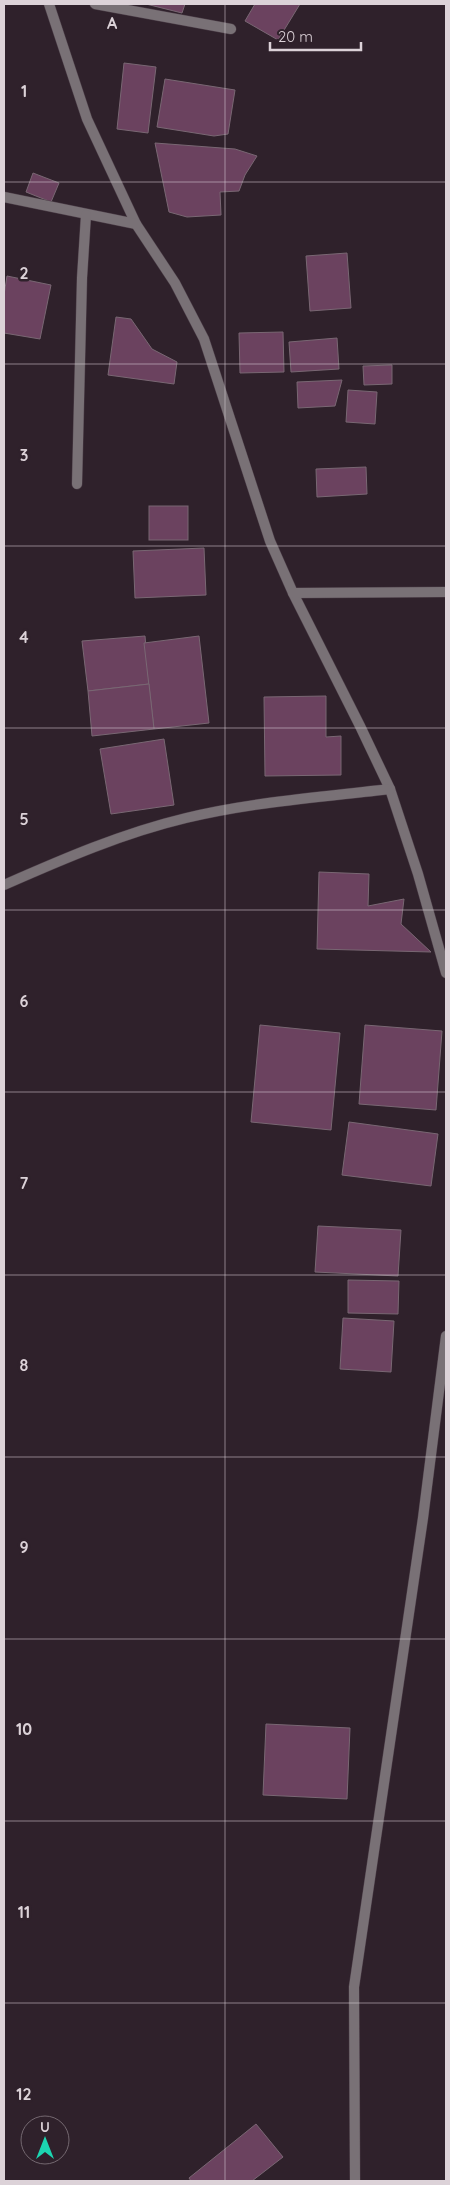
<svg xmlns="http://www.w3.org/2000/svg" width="450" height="2185" viewBox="0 0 450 2185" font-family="Quicksand,sans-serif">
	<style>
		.building { fill: #6b425f; stroke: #796773 }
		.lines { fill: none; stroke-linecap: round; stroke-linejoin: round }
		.street-casing { stroke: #4b3d47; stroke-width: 11 }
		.street { stroke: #797176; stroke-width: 10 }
		.grid { fill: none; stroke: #dcd2d8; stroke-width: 1; stroke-opacity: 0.55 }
		.grid-label { font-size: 16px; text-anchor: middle; font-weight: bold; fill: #dcd2d8; stroke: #2f212b; stroke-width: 5; stroke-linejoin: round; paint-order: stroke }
	</style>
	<rect width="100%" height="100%" fill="#2f212b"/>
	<g class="building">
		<path d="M146,4H185L182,13Z"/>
		<path d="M255,4H300L278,40L245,21Z"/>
		<path d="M124,63L156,67L148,133L117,129Z"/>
		<path d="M165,79L235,90L228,134L214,136L157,127Z"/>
		<path d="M155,143L235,149L257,156L245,175L239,191L220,192L221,215L187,217L169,212Z"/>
		<path d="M33,173L59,183L51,202L26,192Z"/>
		<path d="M347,253L351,308L310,311L306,256Z"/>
		<path d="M7,276L51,285L40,339L4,333V295Z"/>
		<path d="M116,317L131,319L152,349L177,362L174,384L108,375Z"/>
		<path d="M283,332L284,372L240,373L239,333Z"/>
		<path d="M337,338L339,369L291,372L289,342Z"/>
		<path d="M392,365V384L364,385L363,366Z"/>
		<path d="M342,380L335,406L298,408L297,382Z"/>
		<path d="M348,390L377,392L375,424L346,422Z"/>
		<path d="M366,467L367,494L317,497L316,469Z"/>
		<rect x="149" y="506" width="39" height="34"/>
		<path d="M204,548L206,595L135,598L133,551Z"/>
		<path d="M145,636L149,684L88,691L82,641Z"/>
		<path d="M199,636L209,723L154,729L144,643Z"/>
		<path d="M149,684L154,729L92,736L88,691Z"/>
		<path d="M326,696V737L341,736V775L265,776L264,697Z"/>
		<path d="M164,739L174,805L111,814L100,749Z"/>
		<path d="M319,872L369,874L368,906L404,899L401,924L431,952L317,949Z"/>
		<path d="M260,1025L340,1033L331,1130L251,1122Z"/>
		<path d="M365,1025L442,1031L436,1110L359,1104Z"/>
		<path d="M349,1122L438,1134L431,1186L342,1175Z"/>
		<path d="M318,1226L401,1230L398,1276L315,1272Z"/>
		<path d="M348,1280L399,1281L398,1314L348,1313Z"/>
		<path d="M343,1318L394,1321L391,1372L340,1369Z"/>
		<path d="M266,1724L350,1728L347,1799L263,1795Z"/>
		<path d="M256,2124L283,2157L252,2181H191L189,2178Z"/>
	</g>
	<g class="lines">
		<defs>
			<g id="street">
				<path d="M49,4L87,119L136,224L175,283L204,339L270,541L293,593L360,726L390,789L418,874L446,973"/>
				<path d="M95,4L231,29"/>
				<path d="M4,197L136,224"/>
				<path d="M77,484L82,278L86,215"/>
				<path d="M293,593L446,592"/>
				<path d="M4,885C63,859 123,833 186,818C252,802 322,797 390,789"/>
				<path d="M355,2181L354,1987L423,1518L446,1336"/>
			</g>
		</defs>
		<use href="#street" class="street-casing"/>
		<use href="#street" class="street"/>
	</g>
	<path class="grid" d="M225,4V2181M4,182H446M4,364H446M4,546H446M4,728H446M4,910H446M4,1092H446M4,1275H446M4,1457H446M4,1639H446M4,1821H446M4,2003H446"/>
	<g class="grid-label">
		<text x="112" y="29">A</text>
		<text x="24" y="97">1</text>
		<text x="24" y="279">2</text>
		<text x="24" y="461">3</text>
		<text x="24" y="643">4</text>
		<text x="24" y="825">5</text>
		<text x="24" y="1007">6</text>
		<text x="24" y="1189">7</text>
		<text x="24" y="1371">8</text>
		<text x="24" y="1553">9</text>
		<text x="24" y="1735">10</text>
		<text x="24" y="1918">11</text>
		<text x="24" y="2100">12</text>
	</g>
	<rect width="450" height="2185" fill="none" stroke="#dcd2d8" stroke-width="10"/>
	<g transform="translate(45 2140)"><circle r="24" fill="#2f212b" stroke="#746870"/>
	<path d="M0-4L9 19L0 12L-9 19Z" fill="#1cd5b1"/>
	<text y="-8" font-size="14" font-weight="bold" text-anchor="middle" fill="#dcd2d8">U</text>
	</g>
	<path d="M270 42v8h91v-8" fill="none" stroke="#dcd2d8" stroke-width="2.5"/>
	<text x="278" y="42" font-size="15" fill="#dcd2d8" stroke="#2f212b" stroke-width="4" paint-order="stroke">20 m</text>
</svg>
